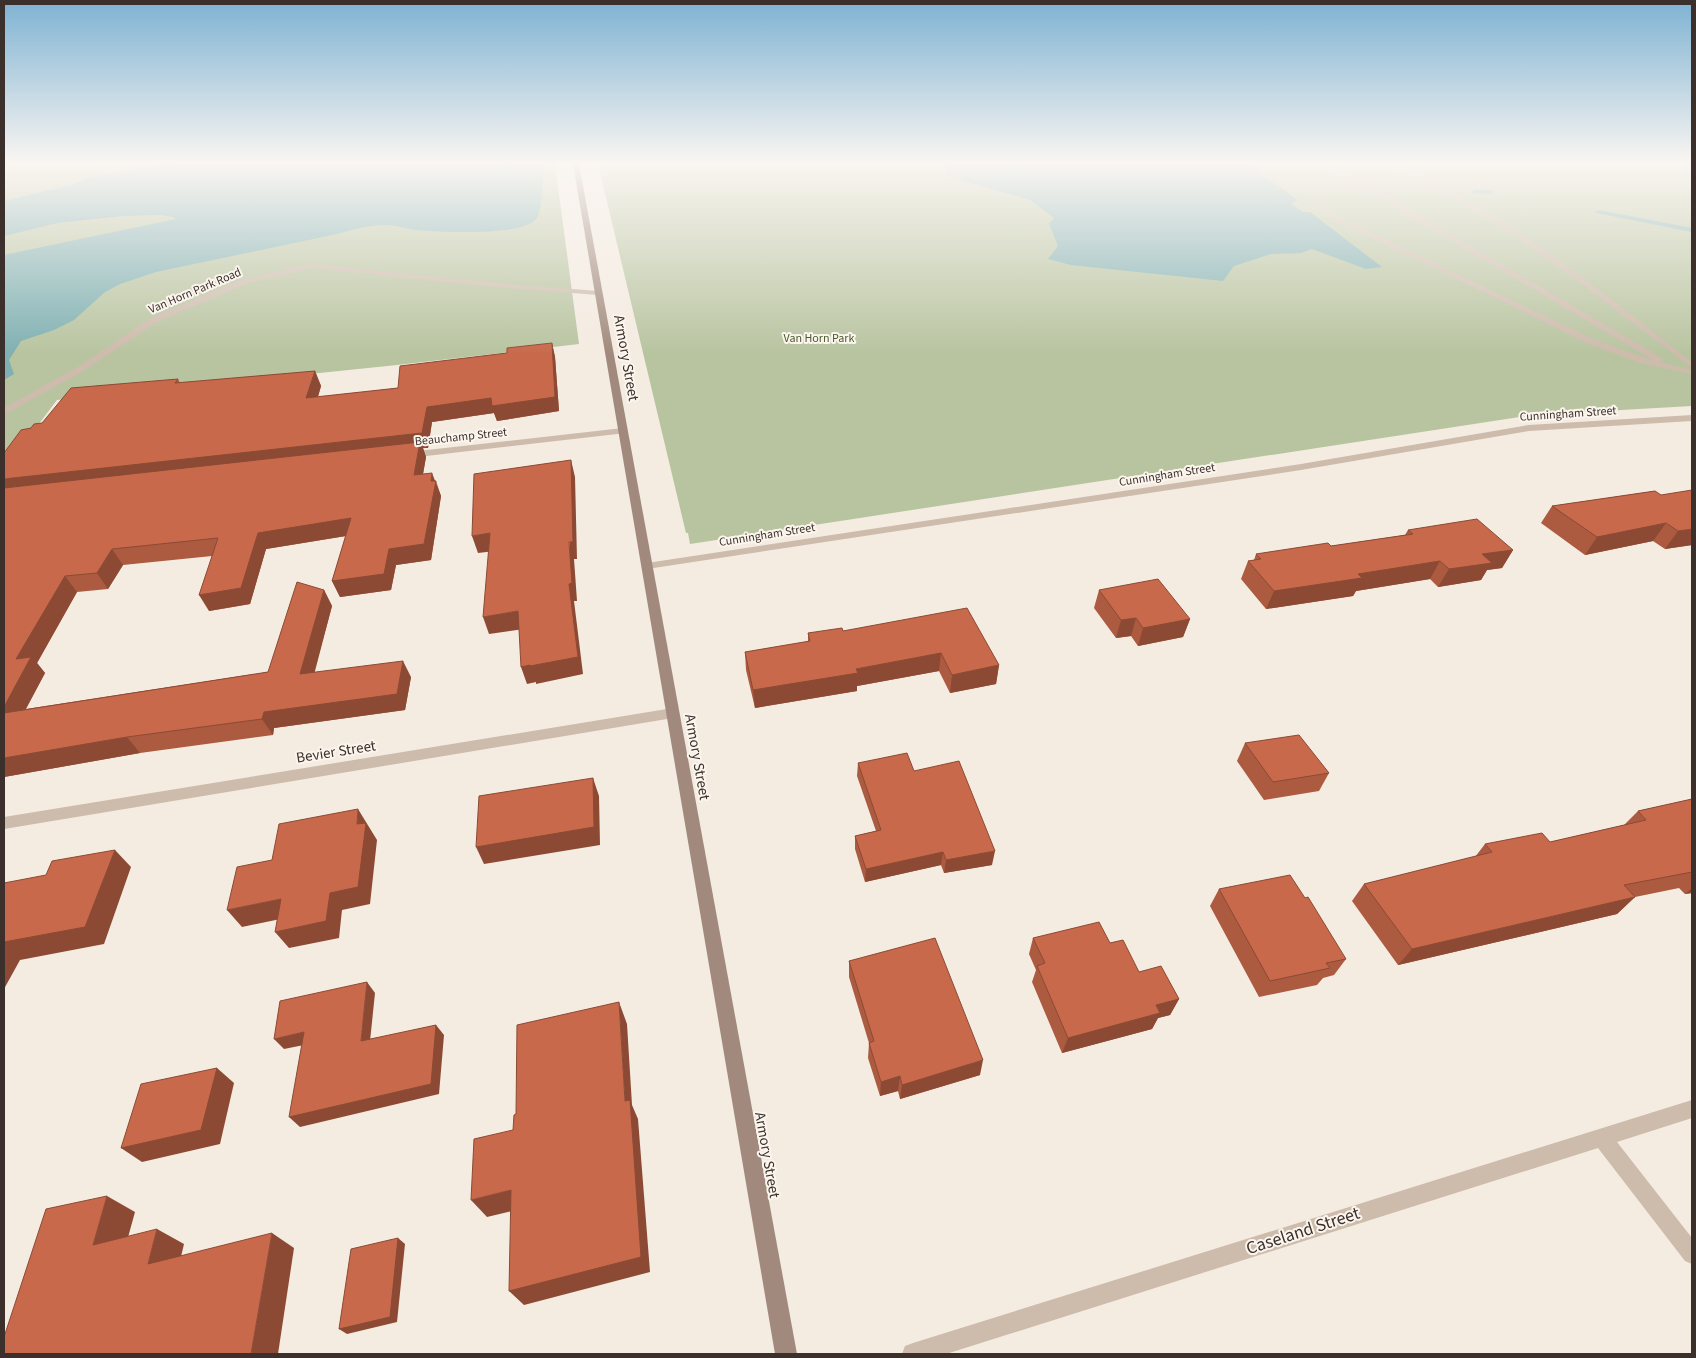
<svg xmlns="http://www.w3.org/2000/svg" width="1696" height="1358" viewBox="0 0 1696 1358" font-family="'Source Sans 3',sans-serif">
	<style>
		.green { fill: #b8c4a0 }
		.water { fill: #7fb0b2 }
		.lines { fill: none; stroke-linecap: round; stroke-linejoin: round }
		.stream { fill: #7fb0b2; fill-rule: evenodd }
		.service { fill: #cdbbac; fill-rule: evenodd }
		.minor { fill: #cdbbac; fill-rule: evenodd }
		.secondary { fill: #a18a7d; fill-rule: evenodd }
		.wall { fill: #ac5a40 }
		.shaded-wall { fill: #8c4a34 }
		.building { fill: #c8694b; stroke: #8c4a34 }
		.labels { text-anchor: middle; dominant-baseline: central; stroke-width: 4; stroke-linejoin: round; paint-order: stroke }
		.far-street-label { font-size: 12px; fill: #3b302b; stroke: #fbf5ee }
		.far-park-label { font-size: 12px; fill: #4a5a2e; stroke: #fbf5ee }
		.street-label { font-size: 15px; fill: #3b302b; stroke: #fbf5ee }
		.near-street-label { font-size: 18px; fill: #3b302b; stroke: #fbf5ee }
	</style>
	<rect width="100%" height="100%" fill="#f4ebe1"/>
	<g class="green">
		<path d="M4,164H555L579,344L397,365L57,400L4,470Z"/>
		<path d="M598,164H1692V406L1532,415L690,544L688,533H686Z"/>
	</g>
	<g class="water">
		<path d="M174,164H544C542,177 543,207 537,218C525,237 438,232 417,230C407,229 397,225 386,225C369,225 354,229 337,234L156,272L120,284L105,292L74,320L54,330L21,341L9,360L14,374L4,380V255L176,219L173,217L162,215L123,216L58,223L4,236V201L70,185L96,176Z"/>
		<path d="M946,164H1246L1298,200L1291,204L1303,212H1310L1382,267L1366,269L1312,249L1301,253L1271,254L1234,266L1223,281L1071,265L1048,259L1058,246L1049,224L1054,218L1030,200L949,177L945,172Z"/>
	</g>
	<g class="lines">
		<g class="stream">
			<path d="M1474,190H1490L1493,192L1490,194L1472,193Z"/>
			<path d="M1598,210L1692,228V232L1596,213L1595,212Z"/>
		</g>
		<g class="service">
			<path d="M1322,164H1330L1662,358L1663,360L1660,362L1692,370V374L1640,363L1589,344L1326,215L1310,203V201H1314L1330,213L1595,340L1655,361Z"/>
			<path d="M1386,164C1406,164 1429,180 1446,189C1535,237 1613,301 1692,362V368L1581,283L1507,230L1429,184Z"/>
			<path d="M312,264L496,283L598,291L602,293L598,295L496,287L312,268L248,283L157,322L85,370L4,415V408L79,366L151,318L243,279Z"/>
		</g>
		<g class="minor">
			<path d="M1692,415V421L1529,431L1301,470L647,569L642,566L647,563L1301,464L1529,425Z"/>
			<path d="M623,428L626,429V433L409,458L404,455L409,452Z"/>
			<path d="M673,708L678,710L679,713L678,716L673,718L4,829V817Z"/>
			<path d="M1692,1100V1118L1617,1142L1692,1238V1264L1685,1261L1598,1148L946,1354H902L905,1346L913,1343Z"/>
		</g>
		<path class="secondary" d="M573,164H579L797,1354H775Z"/>
	</g>
	<g class="wall">
		<path d="M552,343L555,357L559,411L497,421L494,413L432,422L428,448H423L426,457L423,474L436,481L441,496L431,560L396,565L391,590L340,597L332,581L346,536L266,549L250,604L209,611L212,556L123,565L108,589L77,592L37,663L45,673L26,709L268,672L324,590L332,606L314,672L411,677L405,710L274,728L273,735L140,753L4,777L31,428L42,423L178,379L180,383L315,371L321,386L318,397L398,388Z"/>
		<path d="M1655,491L1692,545L1665,549L1653,541L1585,555L1541,523L1552,506Z"/>
		<path d="M1408,530L1513,550L1502,568L1487,570L1481,580L1438,587L1430,579L1356,591L1353,596L1266,609L1241,579L1248,561L1254,560L1256,554L1331,546L1405,535Z"/>
		<path d="M1099,590L1190,619L1183,637L1138,646L1131,636L1116,638L1094,608Z"/>
		<path d="M843,631L999,665L996,684L950,693L939,671L857,686V691L755,708L746,670L745,652L808,642V633Z"/>
		<path d="M1245,743L1329,773L1319,791L1264,800L1237,761Z"/>
		<path d="M858,763L914,771L992,865L944,873L941,865L865,882L855,849V836L876,831L857,776Z"/>
		<path d="M1692,799V893L1685,894L1679,888L1635,897L1617,914L1398,965L1352,901L1364,884L1475,857L1485,844L1550,842L1624,825L1638,811Z"/>
		<path d="M1219,889L1346,959L1334,975L1323,978L1317,985L1259,997L1210,906Z"/>
		<path d="M1033,938L1110,943L1139,972L1179,999L1170,1015L1158,1018L1152,1029L1062,1053L1032,982L1036,970L1029,954Z"/>
		<path d="M849,961L980,1075L900,1099L898,1091L880,1096L868,1058L869,1043L849,977Z"/>
	</g>
	<g class="shaded-wall">
		<path d="M552,343L555,357L559,411L497,421L494,413L432,422L428,448H423L426,457L420,491L4,496V479L427,407Z"/>
		<path d="M315,371L321,386L313,413L306,398Z"/>
		<path d="M571,460L575,477L577,559H574L577,601H574L583,674L536,684V682L527,684L521,667L569,584Z"/>
		<path d="M432,473L441,496L431,560L396,565L391,590L340,597L332,581L389,549L431,481Z"/>
		<path d="M351,518L358,534L266,549L250,604L209,611L199,595L258,533Z"/>
		<path d="M1666,523L1653,541L1585,555L1597,537Z"/>
		<path d="M1692,529V545L1665,549L1678,531Z"/>
		<path d="M490,533L495,551L478,553L472,536Z"/>
		<path d="M112,549L123,565L108,589L97,573Z"/>
		<path d="M1513,550L1502,568L1487,570L1481,580L1438,587L1449,569L1482,554Z"/>
		<path d="M1440,561L1430,579L1356,591L1353,596L1266,609L1274,591L1358,574Z"/>
		<path d="M65,576L77,592L37,663L45,673L15,729L4,717V707L16,659Z"/>
		<path d="M324,590L332,606L310,690L300,674Z"/>
		<path d="M518,611L524,629L489,634L483,617Z"/>
		<path d="M1136,618L1131,636L1116,638L1121,620Z"/>
		<path d="M1190,619L1183,637L1138,646L1143,628Z"/>
		<path d="M941,653L939,671L857,686V691L755,708L753,690L856,669Z"/>
		<path d="M403,661L411,677L405,710L274,728L273,735L262,719L264,712Z"/>
		<path d="M999,665L996,684L950,693L952,675Z"/>
		<path d="M127,737L140,753L4,777V758Z"/>
		<path d="M593,778L599,796L600,845L484,864L476,847Z"/>
		<path d="M358,809L377,840L370,904L342,910L339,938L289,948L275,932L330,893L357,824Z"/>
		<path d="M115,850L131,867L104,944L20,960L4,989V942Z"/>
		<path d="M995,851L992,865L944,873L946,860Z"/>
		<path d="M943,852L941,865L865,882L866,869Z"/>
		<path d="M1692,888V893L1685,894Z"/>
		<path d="M1635,897L1617,914L1398,965L1412,949Z"/>
		<path d="M281,899L295,916L242,927L227,910Z"/>
		<path d="M367,982L375,993L369,1051L361,1041Z"/>
		<path d="M1179,999L1170,1015L1158,1018L1152,1029L1062,1053L1068,1038L1156,1005Z"/>
		<path d="M619,1002L627,1024L632,1105L638,1119L650,1272L524,1305L509,1291L625,1101Z"/>
		<path d="M436,1025L444,1035L439,1094L300,1127L289,1117Z"/>
		<path d="M304,1032L314,1043L284,1049L274,1039Z"/>
		<path d="M983,1060L980,1075L900,1099L902,1085Z"/>
		<path d="M217,1068L234,1083L220,1144L142,1162L121,1148Z"/>
		<path d="M900,1076L898,1091L880,1096L881,1082Z"/>
		<path d="M511,1190L524,1208L487,1217L471,1200Z"/>
		<path d="M107,1196L135,1212L122,1259L93,1245Z"/>
		<path d="M157,1229L184,1244L176,1278L148,1264Z"/>
		<path d="M272,1233L294,1248L278,1354H251Z"/>
		<path d="M398,1238L405,1244L397,1322L347,1334L339,1329Z"/>
	</g>
	<g class="building">
		<path d="M552,343L555,397L492,406L491,398L427,407L422,433L4,479V453L21,430L31,428L34,424L42,423L71,388L178,379L175,383L315,371L306,398L398,388L400,366L507,353V348Z"/>
		<path d="M420,442L414,475L432,473L431,481H436L424,544L389,549L384,574L332,581L351,518L258,533L241,588L199,595L218,538L112,549L97,573L65,576L16,659L31,657L4,707V488Z"/>
		<path d="M571,460L573,542H569L572,583L569,584L578,657L530,666V665L521,667L518,611L483,617L490,533L472,536L474,474Z"/>
		<path d="M1692,490V529L1678,531L1666,523L1597,537L1552,506L1655,491L1661,495Z"/>
		<path d="M1477,519L1513,550L1482,554L1492,563L1449,569L1440,561L1358,574L1362,578L1274,591L1248,561L1261,559L1256,554L1328,543L1331,546L1413,534L1408,530Z"/>
		<path d="M1158,579L1190,619L1143,628L1136,618L1121,620L1099,590Z"/>
		<path d="M297,582L324,590L300,674L403,661L397,694L264,712L262,719L127,737L4,758V713L268,672Z"/>
		<path d="M967,608L999,665L952,675L941,653L856,669L858,673L753,690L745,652L810,641L808,633L842,628L843,631Z"/>
		<path d="M1299,735L1329,773L1273,782L1245,743Z"/>
		<path d="M907,753L914,771L959,761L995,851L946,860L943,852L866,869L855,836L881,830L858,763Z"/>
		<path d="M593,778L594,827L476,847L479,796Z"/>
		<path d="M1692,799V872L1624,885L1635,897L1412,949L1364,884L1492,852L1485,844L1542,833L1550,842L1646,820L1638,811Z"/>
		<path d="M358,809L357,824L366,823L358,887L330,893L326,921L275,932L281,899L227,910L237,867L272,860L279,824Z"/>
		<path d="M115,850L85,927L4,942V883L46,875L52,861Z"/>
		<path d="M1290,875L1305,898L1308,897L1346,959L1326,963L1330,968L1270,981L1219,889Z"/>
		<path d="M1099,922L1110,943L1123,940L1139,972L1161,966L1179,999L1156,1005L1160,1013L1068,1038L1037,966L1045,963L1033,938Z"/>
		<path d="M935,938L983,1060L902,1085L900,1076L881,1082L869,1043L874,1041L849,961Z"/>
		<path d="M367,982L361,1041L436,1025L431,1084L289,1117L304,1032L274,1039L280,1001Z"/>
		<path d="M619,1002L625,1101L630,1100L641,1257L509,1291L511,1190L471,1200L474,1139L513,1130L514,1115L516,1114L517,1025Z"/>
		<path d="M217,1068L201,1130L121,1148L141,1084Z"/>
		<path d="M107,1196L93,1245L157,1229L148,1264L272,1233L251,1354H4V1337L46,1209Z"/>
		<path d="M398,1238L390,1317L339,1329L351,1249Z"/>
	</g>
	<linearGradient id="sky" x2="0" y2="1"><stop stop-color="#7eb2d2"/><stop offset="0.46" stop-color="#faf6f2"/><stop offset="1" stop-color="#faf6f2" stop-opacity="0"/></linearGradient>
	<rect width="1696" height="354" fill="url(#sky)"/>
	<g class="labels">
		<g class="far-street-label">
			<text transform="translate(195 291) rotate(-23)">Van Horn Park Road</text>
			<text transform="translate(1568 414) rotate(-4)">Cunningham Street</text>
			<text transform="translate(461 437) rotate(-6)">Beauchamp Street</text>
			<text transform="translate(1167 475) rotate(-9)">Cunningham Street</text>
			<text transform="translate(767 535) rotate(-9)">Cunningham Street</text>
		</g>
		<g class="far-park-label">
			<text x="819" y="338">Van Horn Park</text>
		</g>
		<g class="street-label">
			<text transform="translate(626 358) rotate(80)">Armory Street</text>
			<text transform="translate(336 752) rotate(-9)">Bevier Street</text>
			<text transform="translate(697 757) rotate(80)">Armory Street</text>
			<text transform="translate(767 1155) rotate(80)">Armory Street</text>
		</g>
		<g class="near-street-label">
			<text transform="translate(1303 1231) rotate(-18)">Caseland Street</text>
		</g>
	</g>
	<rect width="1696" height="1358" fill="none" stroke="#3b302b" stroke-width="10"/>
</svg>
